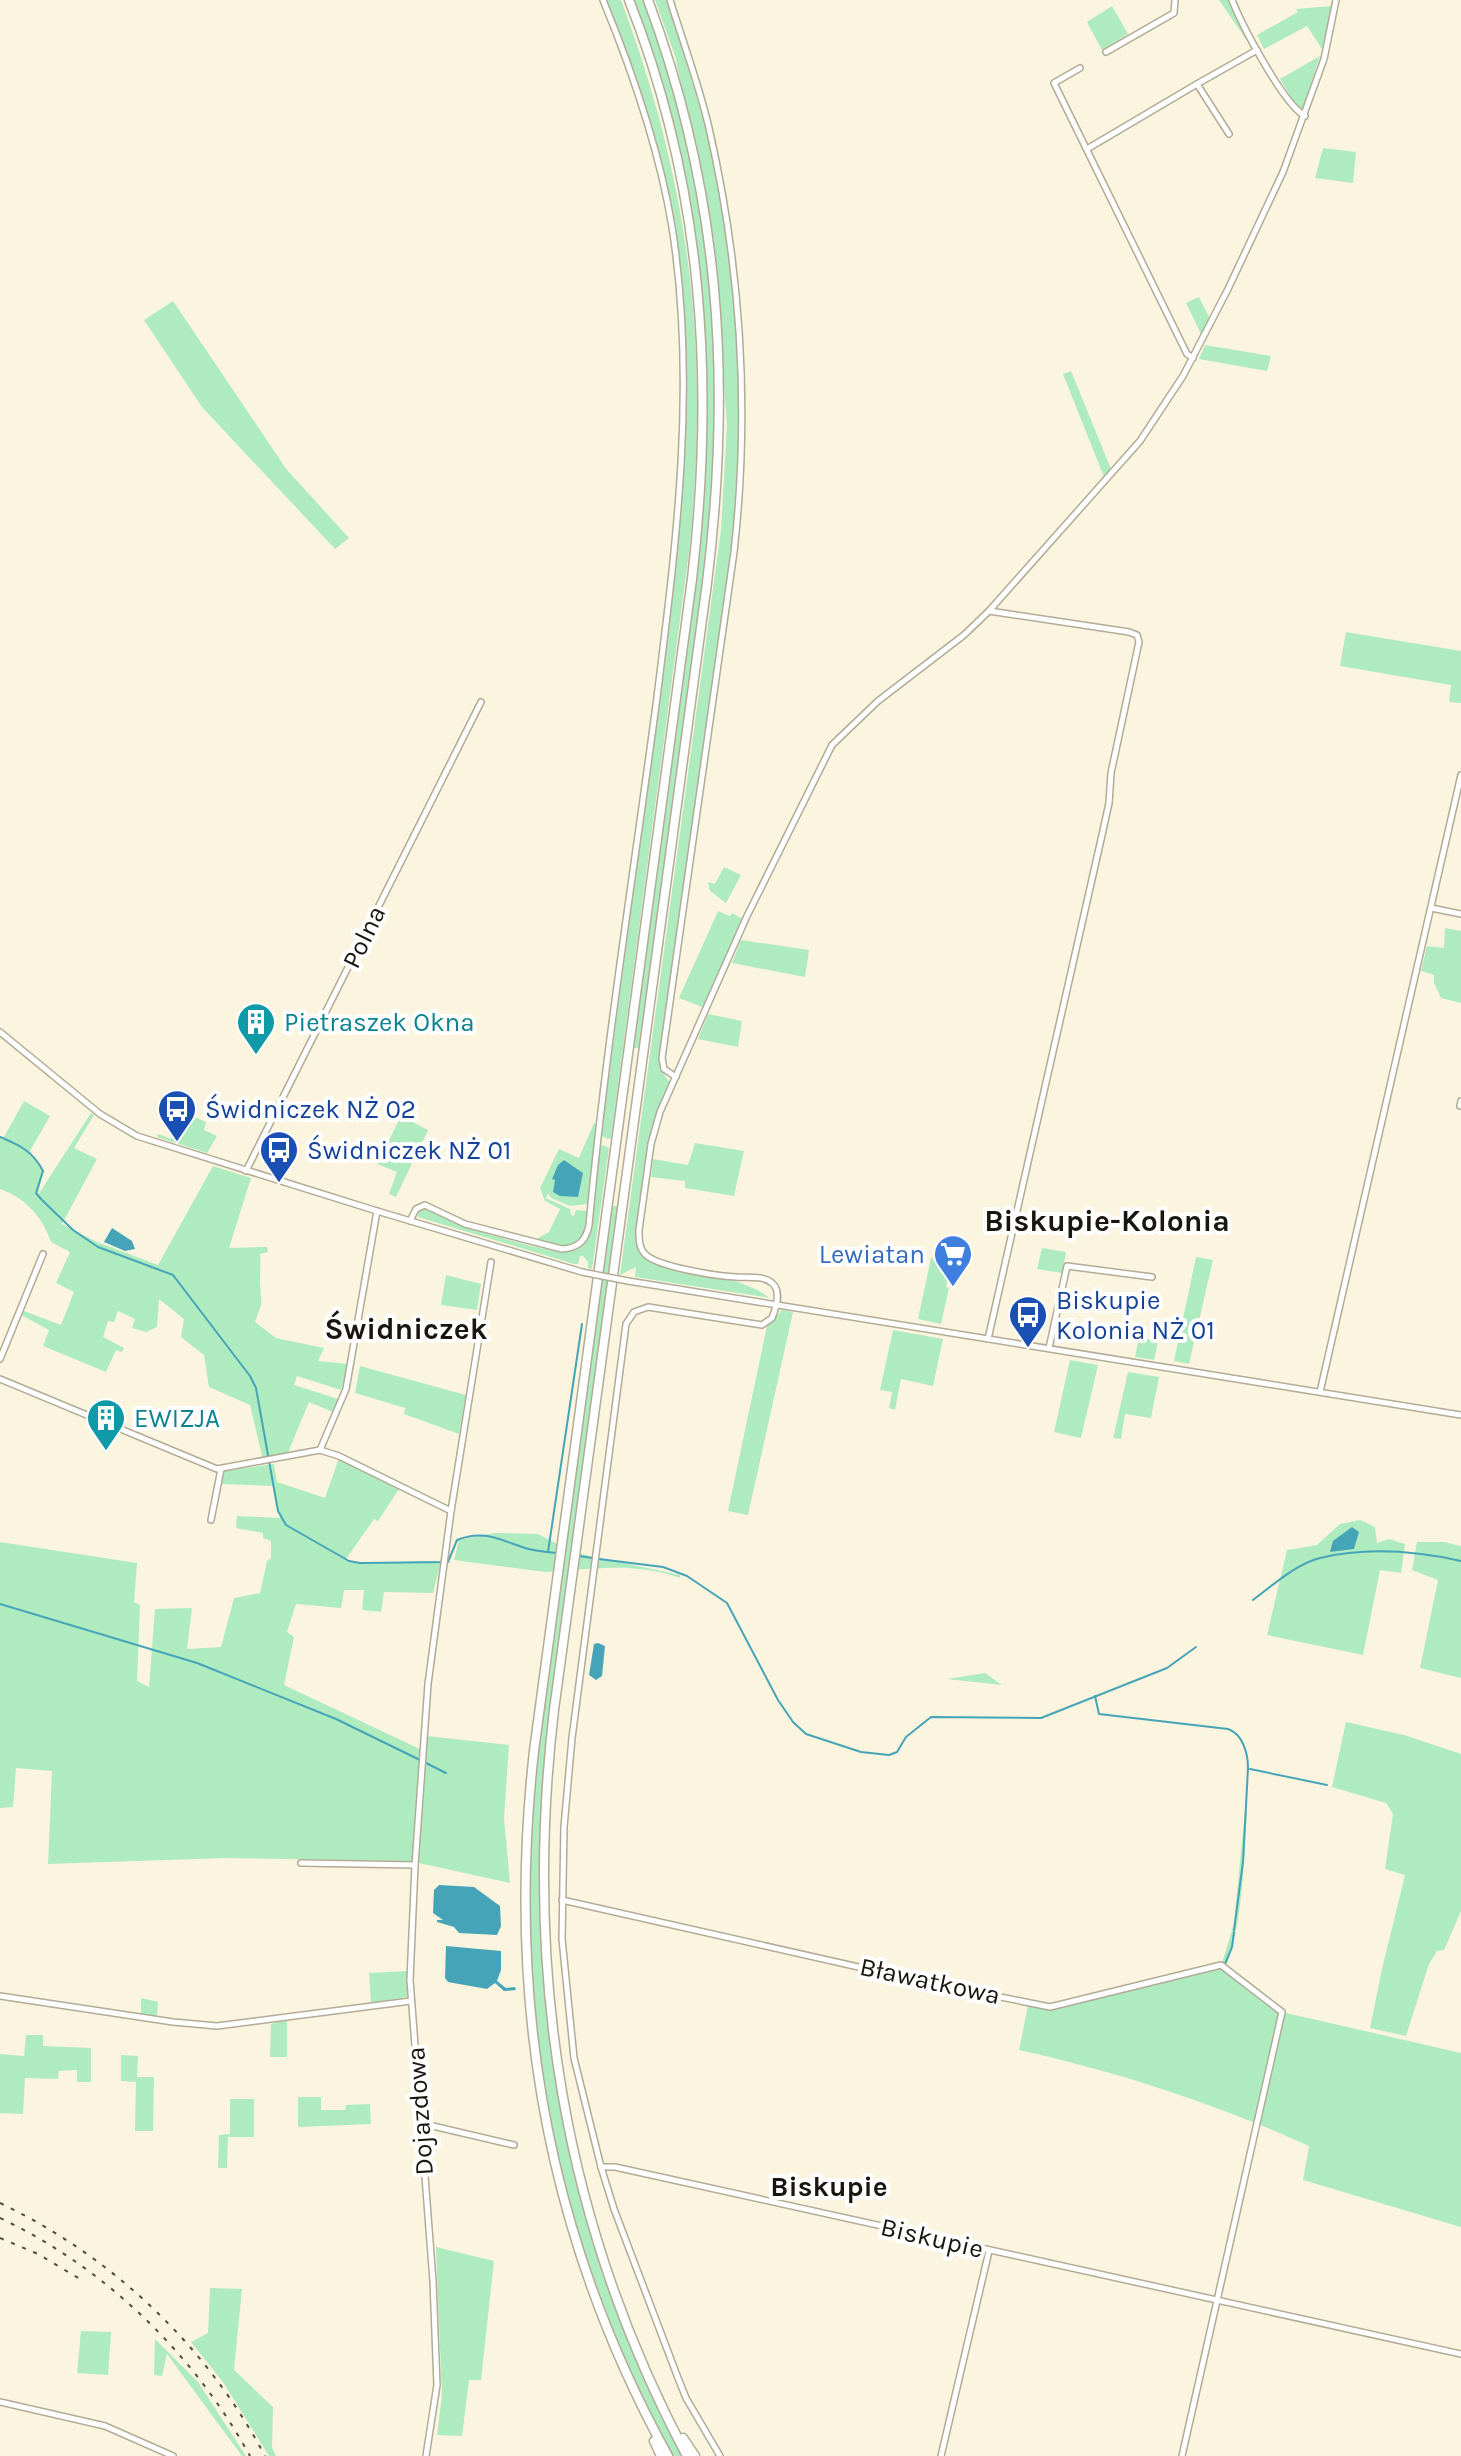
<svg xmlns="http://www.w3.org/2000/svg" width="1461" height="2456" viewBox="0 0 1461 2456" font-family="Karla,sans-serif">
	<style>
		.green { fill: #aeebbf }
		.water { fill: #46a4b8 }
		.lines { fill: none; stroke-linecap: round; stroke-linejoin: round }
		.stream { stroke: #46a4b8; stroke-width: 2 }
		.minor-casing { stroke: #b2ab96; stroke-width: 8 }
		.highway-casing { stroke: #b2ab96; stroke-width: 11 }
		.minor { stroke: #fff; stroke-width: 5 }
		.highway { stroke: #fff; stroke-width: 8 }
		.rail { stroke: #504c42; stroke-width: 2; stroke-dasharray: 4 8; stroke-linecap: butt }
		.minor-bridge-casing { stroke: #b2ab96; stroke-width: 8; stroke-linecap: butt }
		.minor-bridge { stroke: #fff; stroke-width: 5 }
		.labels { text-anchor: middle; dominant-baseline: central; stroke-width: 8; stroke-linejoin: round; paint-order: stroke }
		.street-label { font-size: 26px; fill: #19160f; stroke: #fff }
		.culture-label { font-size: 26px; fill: #0d838f; stroke: #fff; text-anchor: start }
		.transit-label { font-size: 26px; fill: #164399; stroke: #fff; text-anchor: start }
		.shop-label { font-size: 26px; fill: #366cbe; stroke: #fff; text-anchor: end }
		.neighbourhood-label { font-size: 28px; font-weight: bold; fill: #19160f; stroke: #fff }
		.quarter-label { font-size: 30px; font-weight: bold; fill: #19160f; stroke: #fff }
	</style>
	<rect width="100%" height="100%" fill="#fbf4de"/>
	<g class="green">
		<path d="M606,0H621C691,188 710,352 689,552L611,1138L609,1139L601,1136L665,650L680,514L687,390L676,233L669,202L643,100Z"/>
		<path d="M633,0H644C707,167 726,348 711,525C705,591 693,658 684,723C670,832 655,940 641,1048H632C648,928 664,808 680,687C696,569 713,451 705,331C697,217 671,108 633,0Z"/>
		<path d="M655,0H667L707,131L726,221L739,353V475L727,587L660,1055V1068L670,1083L648,1141L637,1241L640,1252L654,1263L738,1282L758,1290L770,1298L635,1277L636,1267L620,1275L721,530L727,426L713,238L675,56Z"/>
		<path d="M1219,0H1230L1252,48Z"/>
		<path d="M1112,6L1128,34L1102,50L1087,22Z"/>
		<path d="M1332,6L1322,49L1307,26L1264,49L1257,35L1298,12L1296,9Z"/>
		<path d="M1320,56L1302,111L1300,112L1280,79Z"/>
		<path d="M1323,148L1356,152L1353,183L1315,178Z"/>
		<path d="M1199,297L1210,319L1201,334L1186,303Z"/>
		<path d="M173,301L287,470L349,538L335,549L202,407L144,320Z"/>
		<path d="M1205,345L1271,356L1267,371L1199,359Z"/>
		<path d="M1071,371L1111,469L1104,477L1063,374Z"/>
		<path d="M1346,632L1461,651V703L1449,702L1451,685L1340,666Z"/>
		<path d="M724,867L741,875L726,903L710,891L708,882L715,884Z"/>
		<path d="M718,911L730,916L732,913L743,919L705,1008L679,998Z"/>
		<path d="M1445,928L1461,931V1003L1441,998L1434,983V975L1421,971L1427,946L1444,948Z"/>
		<path d="M741,940L809,950L805,977L732,963Z"/>
		<path d="M708,1014L742,1021L738,1047L698,1039Z"/>
		<path d="M24,1101L50,1116L30,1151L43,1171L38,1195L91,1113L94,1115L74,1148L97,1159L62,1224L97,1242L158,1265L213,1166L251,1178L229,1248L267,1247L268,1252L260,1254C261,1264 260,1273 260,1282C261,1304 264,1299 255,1322L276,1338L324,1348L318,1361L348,1364L341,1390L297,1376L294,1385L338,1399L333,1412L309,1402L287,1455L263,1460L250,1405L209,1387L204,1355L181,1337L184,1319L159,1299L157,1327L146,1332L132,1328L135,1319L118,1311L114,1322L108,1321L103,1337L124,1348L122,1352L116,1350L106,1372L43,1346L49,1330L21,1315L24,1311L61,1325L74,1292L56,1283L70,1252L51,1242C42,1216 25,1198 0,1189V1136L4,1137Z"/>
		<path d="M183,1112L206,1122L204,1130L217,1136L207,1153L157,1137L158,1134L171,1139Z"/>
		<path d="M401,1116L428,1130L396,1197L389,1194L397,1172L377,1164Z"/>
		<path d="M594,1123L599,1125L588,1204L570,1206L551,1198L548,1193L546,1198L570,1209L571,1215L574,1216L576,1210L587,1211L583,1236L570,1246L541,1242L538,1238L549,1232L560,1209L545,1201L540,1188L559,1149L579,1158Z"/>
		<path d="M695,1143L744,1151L734,1196L685,1188V1181L651,1177L653,1159L688,1165Z"/>
		<path d="M603,1145L609,1148L592,1269L588,1268V1262L583,1256H580L578,1264H574L418,1217L417,1211C432,1204 448,1220 462,1226C481,1232 555,1255 571,1251C582,1249 588,1240 591,1230L599,1147Z"/>
		<path d="M611,1206H619L577,1553L680,1575V1578C643,1565 609,1567 570,1570C558,1664 542,1759 540,1854C534,2065 587,2269 683,2456H672C572,2269 520,2066 529,1853C532,1758 548,1664 560,1571L545,1572L454,1560L459,1540L495,1533L538,1534L563,1547Z"/>
		<path d="M1042,1248L1066,1252L1062,1273L1037,1269Z"/>
		<path d="M1196,1257L1213,1260L1189,1364L1174,1361Z"/>
		<path d="M931,1258L951,1260L946,1287L949,1288L941,1324L918,1319Z"/>
		<path d="M446,1275L481,1284L477,1310L441,1305Z"/>
		<path d="M782,1310L793,1312L748,1515L728,1511L767,1326Z"/>
		<path d="M1141,1327L1146,1329L1144,1338L1158,1342L1154,1360L1135,1357Z"/>
		<path d="M893,1330L943,1339L933,1386L901,1379L895,1410L889,1408L892,1392L880,1390Z"/>
		<path d="M1070,1360L1098,1365L1081,1438L1054,1432Z"/>
		<path d="M360,1366L466,1395L459,1434L404,1414L405,1408L355,1393Z"/>
		<path d="M1128,1372L1159,1377L1151,1418L1125,1414L1121,1439L1113,1438Z"/>
		<path d="M339,1458L399,1489L378,1521L374,1519L346,1559L354,1563L441,1561L433,1593L384,1592L381,1612L362,1610L364,1590H344L341,1608L296,1604L287,1632L294,1637L284,1685L424,1751L427,1736L509,1745L504,1818L510,1883L410,1861L225,1858L48,1864L52,1771L16,1768L13,1807L0,1808V1542L137,1563L134,1602L140,1605L137,1681L149,1687L155,1609L192,1608L187,1649L221,1647L234,1598L260,1593L267,1561L271,1558V1541L263,1538V1533L236,1528L237,1516L280,1518L273,1486L220,1484L224,1471L274,1464L277,1482L325,1498Z"/>
		<path d="M1360,1520L1375,1527L1377,1543L1389,1539L1405,1544L1401,1573L1380,1570L1363,1655L1267,1635L1287,1550L1317,1545L1340,1524Z"/>
		<path d="M1417,1542H1444L1461,1546V1678L1420,1668L1438,1580L1412,1570Z"/>
		<path d="M985,1673L1002,1685L947,1679Z"/>
		<path d="M1346,1722L1404,1735L1461,1754V1911L1444,1950L1437,1951L1429,1964L1406,2036L1370,2028L1382,1969L1405,1875L1385,1869L1393,1814L1386,1803L1332,1787Z"/>
		<path d="M1245,1811H1247C1244,1854 1243,1926 1226,1964L1222,1963L1234,1924Z"/>
		<path d="M1221,1965L1282,2012L1461,2053V2227L1303,2180L1309,2146C1219,2105 1115,2071 1019,2050L1028,2006L1049,2010L1050,2007Z"/>
		<path d="M407,1971V1997L371,2003L369,1973Z"/>
		<path d="M141,1998L158,2002L157,2017L141,2014Z"/>
		<path d="M287,2020V2057H270L271,2024Z"/>
		<path d="M26,2035H43V2046L91,2048V2082H77V2070L59,2071L58,2079L25,2078L23,2114L0,2113V2037V2054L24,2056Z"/>
		<path d="M121,2055L138,2056L137,2077H154L153,2131H135L136,2082L121,2081Z"/>
		<path d="M298,2097H321V2110H345L346,2105L370,2104L371,2124L298,2127Z"/>
		<path d="M230,2099H254V2137H228L227,2168H218L219,2135L230,2134Z"/>
		<path d="M436,2247L494,2261L481,2380H469L462,2436L437,2435L442,2395Z"/>
		<path d="M210,2288L242,2289L234,2370L273,2407L272,2447L276,2456H269L223,2382L191,2342L208,2333Z"/>
		<path d="M81,2331L111,2332L108,2375L77,2373Z"/>
		<path d="M155,2339L198,2382L246,2456H242L167,2354L162,2376L154,2375Z"/>
	</g>
	<g class="water">
		<path d="M564,1160L583,1173L578,1197L560,1196L553,1192L555,1180L552,1179L558,1165Z"/>
		<path d="M112,1228L132,1241L135,1249L125,1251L104,1242Z"/>
		<path d="M1352,1527L1359,1532L1354,1549L1330,1552L1333,1541Z"/>
		<path d="M598,1643L605,1646L602,1676L596,1680L589,1675L594,1644Z"/>
		<path d="M439,1885L474,1887L500,1906L501,1926L497,1935L459,1933L454,1927L437,1922V1920H443L433,1913L434,1890Z"/>
		<path d="M446,1946L501,1951V1970L497,1981L506,1988L515,1987L516,1990L504,1991L495,1983L487,1989L448,1982L445,1978Z"/>
	</g>
	<g class="lines">
		<g class="stream">
			<path d="M0,1137C19,1145 33,1151 43,1171L36,1193L41,1199"/>
			<path d="M42,1200L73,1230L98,1247L173,1275L250,1376L256,1388L278,1511L286,1525L349,1561L360,1563L448,1562L457,1540C483,1529 500,1540 525,1548C535,1551 546,1552 557,1553"/>
			<path d="M548,1552L582,1324"/>
			<path d="M579,1556L592,1558"/>
			<path d="M599,1559L663,1567L687,1576L727,1603L778,1700L793,1722L806,1734L861,1752L889,1755L897,1752L906,1737L931,1717L1041,1718L1167,1668L1196,1647"/>
			<path d="M1253,1600C1273,1585 1296,1564 1320,1558C1366,1547 1416,1551 1461,1561"/>
			<path d="M0,1604L197,1663L336,1719L420,1760"/>
			<path d="M1095,1696L1099,1714L1228,1729C1243,1734 1248,1754 1248,1768L1243,1862L1234,1930"/>
			<path d="M426,1763L446,1773"/>
			<path d="M1250,1769L1327,1785"/>
			<path d="M1225,1964L1232,1947L1234,1932"/>
		</g>
		<defs>
			<g id="minor">
				<path d="M670,0C683,42 699,85 709,128C741,268 750,410 734,552L662,1058L664,1069L676,1077"/>
				<path d="M1232,0C1242,25 1283,104 1305,116"/>
				<path d="M1106,52L1174,13L1175,0"/>
				<path d="M1080,68L1054,83L1187,354L1193,358"/>
				<path d="M1229,134L1197,84L1257,50"/>
				<path d="M1087,149L1197,84"/>
				<path d="M1431,908L1461,914"/>
				<path d="M0,1032L100,1114L137,1136L377,1211L582,1272"/>
				<path d="M1460,1106L1461,1101"/>
				<path d="M246,1171L481,702"/>
				<path d="M410,1221L416,1209L425,1205L465,1224L562,1249C578,1248 586,1241 589,1225C605,1051 633,878 656,705C676,546 697,386 672,227C659,148 633,73 603,0"/>
				<path d="M628,1281L1461,1415"/>
				<path d="M988,1339L1102,835L1109,803L1111,773L1139,642L1137,635L1129,632L989,611"/>
				<path d="M1049,1348L1067,1266L1152,1277"/>
				<path d="M0,1359L43,1254"/>
				<path d="M0,1379L217,1469L320,1450L346,1389L377,1211"/>
				<path d="M1320,1392L1461,775"/>
				<path d="M320,1450L339,1456L451,1511"/>
				<path d="M211,1520L221,1469"/>
				<path d="M301,1863L415,1865"/>
				<path d="M562,1900L907,1978L1050,2007L1221,1965L1282,2012L1182,2456"/>
				<path d="M0,1996L173,2022L217,2026L411,2001"/>
				<path d="M420,2123L514,2145"/>
				<path d="M601,2167H615L1461,2354"/>
				<path d="M0,2402L105,2426L173,2456"/>
				<path d="M426,2456L437,2385L433,2281L410,1980L415,1865L428,1684L451,1511L491,1262"/>
				<path d="M720,2456L686,2398L678,2378L614,2209L601,2167L574,2058L562,1939L564,1827L572,1738L626,1324L634,1312L648,1307L762,1325L772,1318C776,1308 782,1291 772,1283C763,1275 747,1278 736,1277C717,1276 657,1267 645,1254C639,1248 639,1239 639,1230L651,1144L660,1112L747,916L832,745L878,701L964,635L989,611L1140,441L1183,376L1228,289L1283,172L1324,59L1336,0"/>
				<path d="M941,2456L989,2251"/>
			</g>
			<g id="highway">
				<path d="M629,0C703,187 715,381 692,579L534,1751C506,1999 547,2237 668,2456"/>
				<path d="M648,0C720,193 732,380 707,583L554,1710C523,1971 563,2224 687,2456"/>
				<path d="M683,2438L695,2456"/>
				<path d="M654,2441L661,2456"/>
			</g>
		</defs>
		<use href="#minor" class="minor-casing"/>
		<use href="#highway" class="highway-casing"/>
		<use href="#minor" class="minor"/>
		<use href="#highway" class="highway"/>
		<g class="rail">
			<path d="M0,2203C113,2257 206,2345 265,2456"/>
			<path d="M0,2218C106,2268 194,2354 250,2456"/>
			<path d="M0,2238L38,2254L85,2282"/>
		</g>
		<defs>
			<path id="minor-bridge" d="M582,1272L628,1281"/>
		</defs>
		<use href="#minor-bridge" class="minor-bridge-casing"/>
		<use href="#minor-bridge" class="minor-bridge"/>
	</g>
	<defs>
		<symbol id="building-pin" viewBox="-11 -11 22 30"><path d="M0 17L-7.5 6A9.5 9.5 0 1 1 7.5 6Z" fill="#0f9aa8" stroke="#fff"/><path d="M-4-6H4V6H1V3H-1V6H-4ZM-2.5-4.3h1.7v1.8h-1.7ZM.8-4.3h1.7v1.8H.8ZM-2.5-1h1.7V.8h-1.7ZM.8-1h1.7V.8H.8Z" fill="#fff"/></symbol>
		<symbol id="bus-pin" viewBox="-11 -11 22 30"><path d="M0 17L-7.5 6A9.5 9.5 0 1 1 7.5 6Z" fill="#1a4fb4" stroke="#fff"/><path d="M-5-6H5V4H4V6H2V4H-2V6H-4V4H-5ZM-3.5-4V0h7V-4ZM-3.5 1.2v1.5H-2V1.2ZM2 1.2v1.5H3.5V1.2Z" fill="#fff"/></symbol>
		<symbol id="supermarket-pin" viewBox="-11 -11 22 30"><path d="M0 17L-7.5 6A9.5 9.5 0 1 1 7.5 6Z" fill="#3f7fe0" stroke="#fff"/><path d="M-6-5.5h2.5l.6 2H6L4.5 2H-2.5L-4.4-4H-6ZM-1.5 3.2a1.3 1.3 0 1 0 .1 0ZM3 3.2a1.3 1.3 0 1 0 .1 0Z" fill="#fff"/></symbol>
	</defs>
	<g fill-rule="evenodd">
		<use href="#building-pin" x="234" y="1000" width="44" height="60"/>
		<use href="#bus-pin" x="155" y="1087" width="44" height="60"/>
		<use href="#bus-pin" x="257" y="1128" width="44" height="60"/>
		<use href="#supermarket-pin" x="931" y="1232" width="44" height="60"/>
		<use href="#bus-pin" x="1006" y="1293" width="44" height="60"/>
		<use href="#building-pin" x="84" y="1396" width="44" height="60"/>
	</g>
	<g class="labels">
		<g class="street-label">
			<text transform="translate(364 937) rotate(-64)">Polna</text>
			<text transform="translate(930 1981) rotate(12)">Bławatkowa</text>
			<text transform="translate(420 2111) rotate(-94)">Dojazdowa</text>
			<text transform="translate(932 2238) rotate(13)">Biskupie</text>
		</g>
		<g class="culture-label">
			<text x="284" y="1022">Pietraszek Okna</text>
			<text x="134" y="1418">EWIZJA</text>
		</g>
		<g class="transit-label">
			<text x="205" y="1109">Świdniczek NŻ 02</text>
			<text x="307" y="1150">Świdniczek NŻ 01</text>
			<text x="1056" y="1300">Biskupie<tspan x="1056" dy="30">Kolonia NŻ 01</tspan></text>
		</g>
		<g class="shop-label">
			<text x="925" y="1254">Lewiatan</text>
		</g>
		<g class="neighbourhood-label">
			<text x="829" y="2186">Biskupie</text>
		</g>
		<g class="quarter-label">
			<text x="1107" y="1221">Biskupie-Kolonia</text>
			<text x="406" y="1329">Świdniczek</text>
		</g>
	</g>
</svg>
